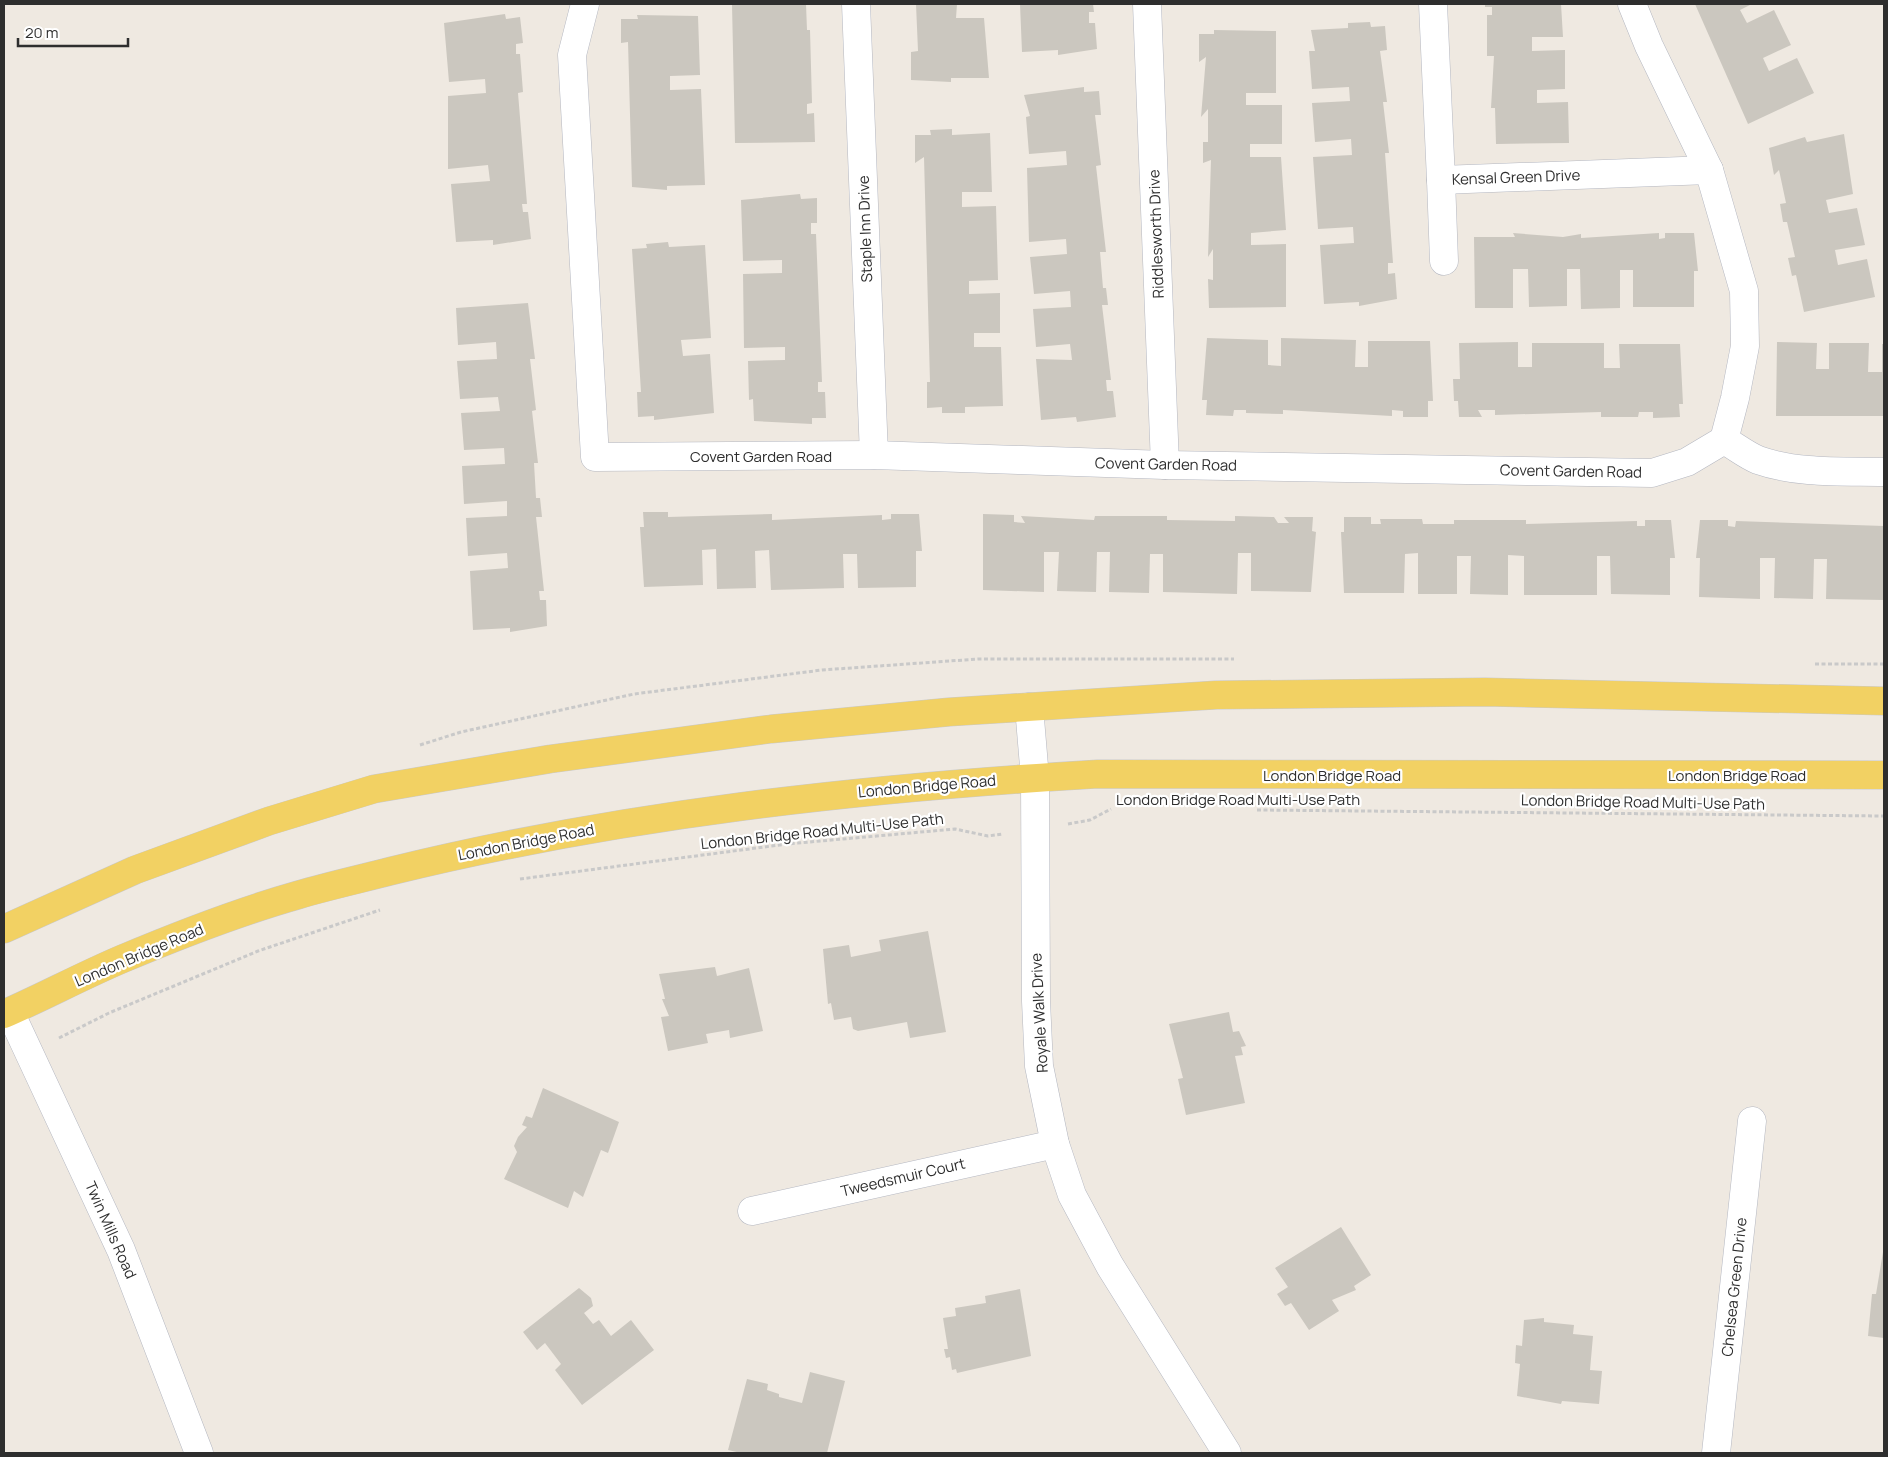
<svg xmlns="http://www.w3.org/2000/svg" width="1888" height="1457" viewBox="0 0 1888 1457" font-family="Manrope,sans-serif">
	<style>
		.building { fill: #cbc7bf }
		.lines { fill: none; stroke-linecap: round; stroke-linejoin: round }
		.minor-casing { stroke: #b4b7c1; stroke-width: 29 }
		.major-casing { stroke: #c9c9c9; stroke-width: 29 }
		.path { stroke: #c9c9c9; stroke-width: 3; stroke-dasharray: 4 2.5; stroke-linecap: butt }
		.minor { stroke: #fff; stroke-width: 28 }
		.major { stroke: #f2d163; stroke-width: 28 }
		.labels { text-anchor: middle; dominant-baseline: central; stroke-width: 4.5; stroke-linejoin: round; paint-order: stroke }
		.street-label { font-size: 15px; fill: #2e2e2e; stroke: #fff }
	</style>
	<rect width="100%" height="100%" fill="#efe9e1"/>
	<g class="building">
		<path d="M732,4H806L807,30H810L812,103L807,104V114L814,113L815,142L735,143Z"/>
		<path d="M916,4H957L956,18H984L989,78H951V82L911,80V52L918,51Z"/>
		<path d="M1020,4H1093L1094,12H1089V23H1095L1097,49L1058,55V50L1022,52Z"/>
		<path d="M1485,4H1561L1563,37H1532V51L1565,50V89L1537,90V103L1568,102L1569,143L1496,144L1495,108H1491L1494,56H1487V15H1492V7H1485Z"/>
		<path d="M1695,4H1752L1740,10L1747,23L1774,10L1791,45L1763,58L1769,71L1797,58L1814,93L1748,124Z"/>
		<path d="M505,14L506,19L520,17L523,43L516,44V54H520L523,92L518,93L527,204H522L523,212H528L531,239L493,245V240L456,242L451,184L490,181L488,165L448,169V96L486,93L485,79L449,82L444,23Z"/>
		<path d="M637,15L698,16L700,75L670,76V90L701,89L705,185L667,186V190L632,187L628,42L621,43V19H638Z"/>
		<path d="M1370,22L1371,27L1385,26L1387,50L1380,51L1387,102H1383L1389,153H1385L1393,263H1388V274L1395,273L1397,299L1359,306V302L1324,304L1320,245L1354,243L1353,227L1318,229L1313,157L1352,155L1351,139L1315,142L1312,103L1350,101L1349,87L1312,89L1309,51H1315L1311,30L1348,28V23Z"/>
		<path d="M1214,30L1276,31V93H1246V105H1282V144H1250V157H1281L1286,230L1251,233V245L1286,244V307L1209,308L1208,279L1213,280V249L1208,257L1211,160L1203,163V142H1208V109L1201,117L1206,57L1199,62V34H1214Z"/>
		<path d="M1084,87V92L1099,91L1101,115H1095L1101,165L1096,166L1106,252H1100L1103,288H1106L1108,305H1102L1111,380H1106L1107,391H1113L1116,417L1077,422L1076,417L1041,420L1036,359L1072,360L1070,344L1036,347L1033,309L1071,307L1070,291L1034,294L1030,257L1067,254L1066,239L1029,242L1027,168L1067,165L1066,151L1029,154L1026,117L1030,116L1024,95Z"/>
		<path d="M952,129V135L990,133L992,192H962V207L996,206L998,280L969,281V294L1000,293V333H974V347H1001L1003,406L965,407V413H942V407L927,408V382H930L924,157L915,163V135H931L930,130Z"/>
		<path d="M1844,134L1853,194L1826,200L1829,213L1857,208L1865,245L1835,250L1838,265L1867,259L1875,297L1804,312L1796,275L1792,276L1788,258L1795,257L1787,222H1783L1780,204L1786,203L1779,170L1774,175L1769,148L1805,137L1807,142Z"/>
		<path d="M800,194L801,199L817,198V223H811V234H816L822,382H818V392H825L826,418H812V424L754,421L753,399L749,400L748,361L785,360V347L744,348L743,274L782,273V260L743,261L741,200Z"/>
		<path d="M1513,233L1563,237L1581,234V238L1659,233V239L1665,238V233H1694L1698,271H1694V307H1633V270H1620V308L1581,309L1580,269H1567V306L1529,307L1528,269H1513V308H1475L1474,237H1515Z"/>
		<path d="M668,242L669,247L705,245L711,338L681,340L683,356L710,354L714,413L654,420V416L638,417L637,392H641L632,249L647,248L646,244Z"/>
		<path d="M528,303L535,359H530L536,410L532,411L538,463H534L536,498H540L542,517H536L544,591H539L540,600H546L547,626L510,632V628L473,630L470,571L508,568L507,553L468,556L466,518L507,516V501L464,504L462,466L505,464L504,448L464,450L461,413L500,411L498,397L460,399L457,361L497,359L496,342L458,345L456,308Z"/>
		<path d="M1207,338L1268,340V365L1281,366V338L1356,340L1355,367H1368V341H1430L1433,401H1428V417H1403V411L1392,410V416L1283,410V414L1246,413V410H1234L1233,416L1206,415L1207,400H1202Z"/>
		<path d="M1518,342V367H1532V343H1604V368H1620L1619,344H1680L1683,404H1679L1680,417L1653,418V412H1639L1638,417H1601V412L1495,415V410H1478L1482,417H1459L1458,401H1454L1453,379H1460L1459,343Z"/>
		<path d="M1777,342L1817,343L1816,369H1829V343H1869L1868,372H1882V344H1884V416H1776Z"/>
		<path d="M643,512H668V517L772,514V520L882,515V520L891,519V514H919L922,551H916V587L858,588L857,554H843L844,588L771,590L769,550L755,551L756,588L717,589L716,549L702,550L703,585L644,587L640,527H644Z"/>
		<path d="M983,514L1014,515V522L1025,523L1021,516L1094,520L1095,516H1167V520L1235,521V516L1274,517L1278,523H1289L1284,517H1313L1312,531L1316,532L1311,592L1251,591V553H1238L1237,594L1163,592V554H1150L1149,593L1109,592L1110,552H1097L1096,592L1057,591L1059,552H1044V592L983,590Z"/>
		<path d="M1344,517H1371V524H1381L1380,519H1422L1423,524H1454V520H1526V524L1637,521V526H1645V520H1671L1675,558H1670V595L1611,594L1610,556H1597V595H1524V556L1508,555V595L1470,594L1471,556H1457V594H1418V553L1405,554L1404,593H1344L1341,532H1344Z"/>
		<path d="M1700,520H1728V526L1735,527L1736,521L1884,526V600L1826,599L1827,559H1814L1813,599L1774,598L1775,558H1760V599L1699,597L1700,558H1696Z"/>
		<path d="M928,931L946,1032L910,1038L907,1022L858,1031L853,1029L851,1017L834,1020L831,1003L828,1004L823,949L849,945L851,957L881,951L879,940Z"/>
		<path d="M715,967L717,976L749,968L763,1031L730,1038L729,1030L706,1034L708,1043L668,1051L661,1017L669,1016L662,999H665L659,974Z"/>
		<path d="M1229,1012L1233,1032L1239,1031L1246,1046L1241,1047L1243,1055L1235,1056L1245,1103L1186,1115L1178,1079L1183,1078L1169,1024Z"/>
		<path d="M543,1088L619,1122L608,1153L601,1150L583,1197L574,1191L568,1208L504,1179L517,1152L514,1146L518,1137L527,1127L522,1125L526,1116L532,1118Z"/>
		<path d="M1341,1227L1371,1275L1354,1286L1356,1290L1332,1300L1339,1311L1309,1330L1291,1303L1285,1306L1277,1294L1288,1287L1275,1268Z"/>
		<path d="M1883,1252H1884V1338L1868,1336L1872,1294H1876Z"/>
		<path d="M579,1288L591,1298L593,1306L584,1313L593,1324L599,1320L611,1336L631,1320L654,1350L582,1405L555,1370L561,1364L545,1343L537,1350L523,1332Z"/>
		<path d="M1020,1289L1031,1356L957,1373L956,1369L952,1370L950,1357L946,1358L944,1349H948L943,1318L956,1316L955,1308L986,1303L985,1296Z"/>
		<path d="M1544,1318V1322L1574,1325L1573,1334L1593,1336L1590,1370L1602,1371L1599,1404L1562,1401L1561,1404L1517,1396L1520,1364L1515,1363L1516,1345L1522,1346L1524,1320Z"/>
		<path d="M810,1372L845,1381L827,1453H741L728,1450L747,1379L768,1384L767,1390L779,1394V1397L802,1403Z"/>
	</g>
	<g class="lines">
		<defs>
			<g id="minor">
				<path d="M585,4L572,55L595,457L874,455L1165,465L1652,473L1687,462L1724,440L1735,398L1745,346L1744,291L1709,170L1649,46L1632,4"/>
				<path d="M856,4L874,455"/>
				<path d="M1147,4L1165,465"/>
				<path d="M1433,4L1441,180L1709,170"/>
				<path d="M1441,180L1444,261"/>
				<path d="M1724,440C1735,446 1746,455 1758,460C1798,474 1843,471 1884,472"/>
				<path d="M1029,707L1035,778L1036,1001L1039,1066L1055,1144L1072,1195L1110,1266L1227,1453"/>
				<path d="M10,1012L121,1250L199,1453"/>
				<path d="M752,1211L1055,1144"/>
				<path d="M1716,1453L1752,1121"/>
			</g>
			<g id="major">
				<path d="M4,929L135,870L269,821L374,789L550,759L771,729L949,712L1216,695L1485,692L1884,701"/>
				<path d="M4,1014C43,997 82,976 122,959C179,935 238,912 298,895C328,886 360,879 391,871C623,814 861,788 1098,774L1884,775"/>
			</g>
		</defs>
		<use href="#minor" class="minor-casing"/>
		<use href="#major" class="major-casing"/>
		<g class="path">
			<path d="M1815,664H1884"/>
			<path d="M420,745L461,732L634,694L822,670L978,659H1234"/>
			<path d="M1257,810L1884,816"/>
			<path d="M1068,824L1090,820L1111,809"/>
			<path d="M520,879L787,844L955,829L988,836L1003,834"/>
			<path d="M59,1038L109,1013L258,951L380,910"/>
		</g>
		<use href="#minor" class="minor"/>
		<use href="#major" class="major"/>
	</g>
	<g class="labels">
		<g class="street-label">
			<text transform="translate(1516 177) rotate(-2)">Kensal Green Drive</text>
			<text transform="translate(865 229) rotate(-92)">Staple Inn Drive</text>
			<text transform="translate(1156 234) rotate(-92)">Riddlesworth Drive</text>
			<text x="761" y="456">Covent Garden Road</text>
			<text transform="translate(1166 464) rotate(1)">Covent Garden Road</text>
			<text transform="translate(1571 471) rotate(1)">Covent Garden Road</text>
			<text x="1332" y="775">London Bridge Road</text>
			<text x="1737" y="775">London Bridge Road</text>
			<text transform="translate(927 786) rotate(-5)">London Bridge Road</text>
			<text x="1238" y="799">London Bridge Road Multi-Use Path</text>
			<text transform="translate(1643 802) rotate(1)">London Bridge Road Multi-Use Path</text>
			<text transform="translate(822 831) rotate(-6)">London Bridge Road Multi-Use Path</text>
			<text transform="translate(526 842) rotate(-11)">London Bridge Road</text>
			<text transform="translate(139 955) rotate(-23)">London Bridge Road</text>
			<text transform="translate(1039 1013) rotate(-93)">Royale Walk Drive</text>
			<text transform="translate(903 1177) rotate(-13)">Tweedsmuir Court</text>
			<text transform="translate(111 1230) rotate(66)">Twin Mills Road</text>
			<text transform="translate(1734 1287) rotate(-84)">Chelsea Green Drive</text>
		</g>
	</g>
	<rect width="1888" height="1457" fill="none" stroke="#2e2e2e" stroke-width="10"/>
	<path d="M18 38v8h110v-8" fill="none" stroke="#2e2e2e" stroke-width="2.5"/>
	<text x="25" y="38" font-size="15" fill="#2e2e2e" stroke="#ffffff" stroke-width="4" paint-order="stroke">20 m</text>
</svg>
